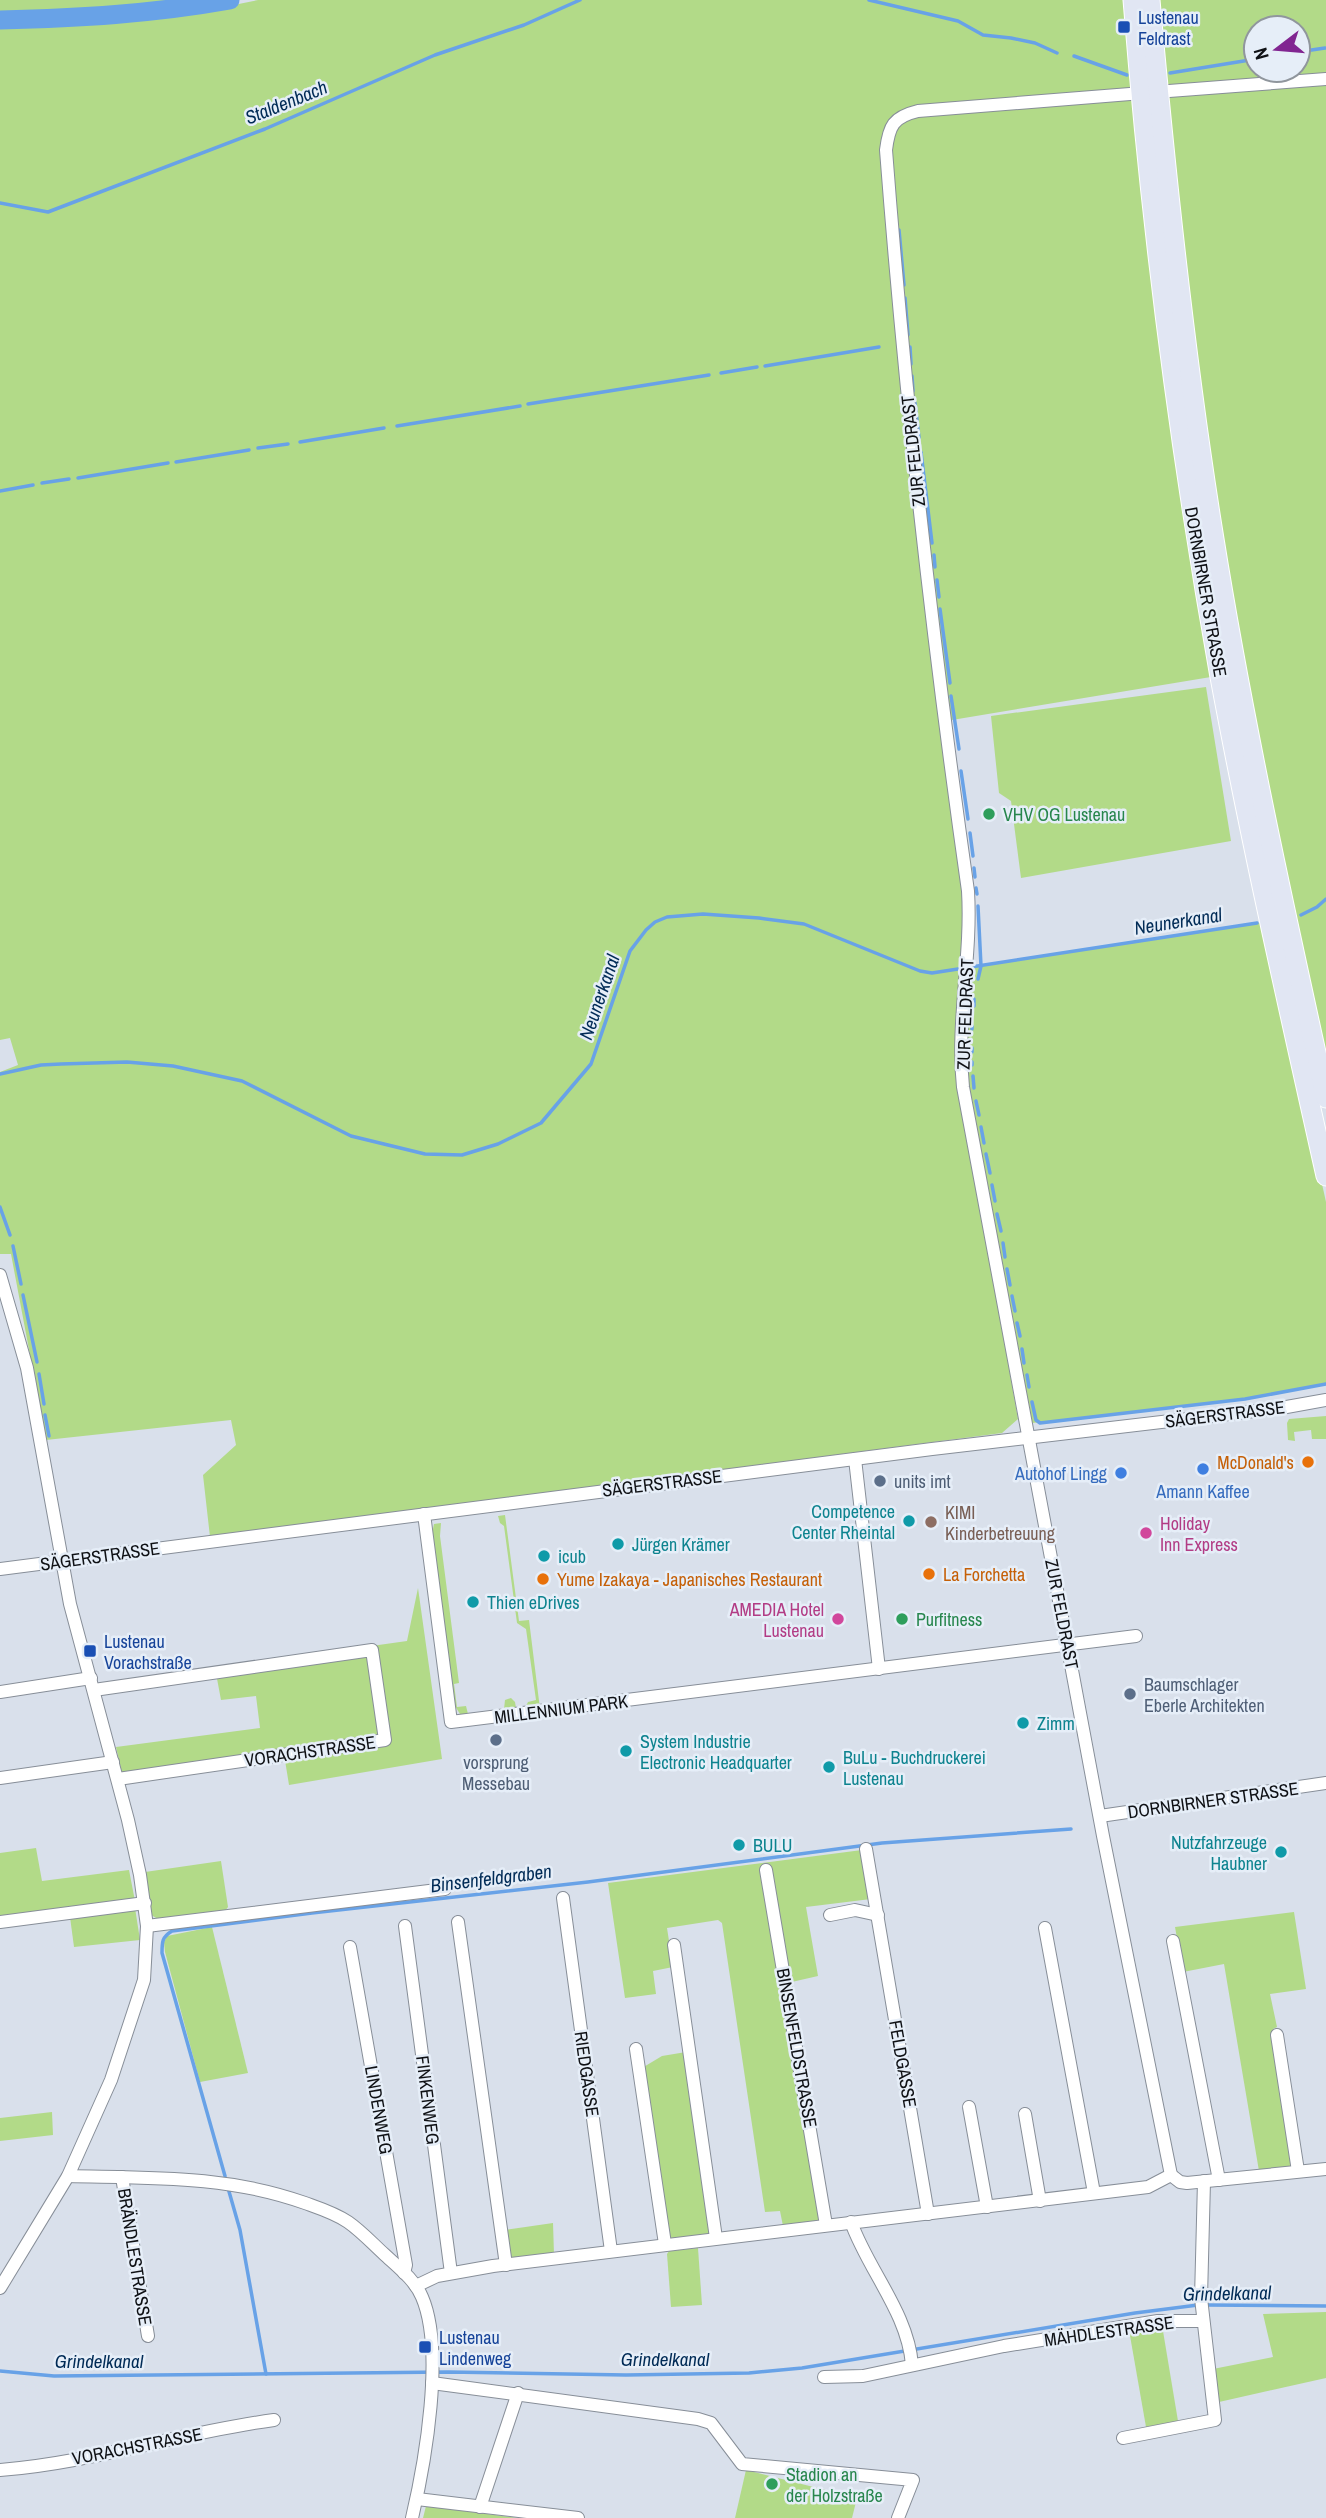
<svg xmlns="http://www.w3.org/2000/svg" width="1326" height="2518" viewBox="0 0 1326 2518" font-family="'Archivo Narrow',sans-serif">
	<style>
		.green { fill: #b2da88; fill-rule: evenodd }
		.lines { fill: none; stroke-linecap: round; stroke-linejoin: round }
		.stream { stroke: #68a2e7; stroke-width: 3.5 }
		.river { stroke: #68a2e7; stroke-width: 19 }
		.street-casing { stroke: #878e98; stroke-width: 14 }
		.primary-casing { stroke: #fff; stroke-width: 21 }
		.street { stroke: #fff; stroke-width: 12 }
		.primary { stroke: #e1e6f3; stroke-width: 19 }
		.transit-dot { fill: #1a4fb4; stroke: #e6eef8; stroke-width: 2.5 }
		.leisure-dot { fill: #2e9e5b; stroke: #e6eef8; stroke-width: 2.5 }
		.food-dot { fill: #e8710a; stroke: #e6eef8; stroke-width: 2.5 }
		.shop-dot { fill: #3f7fe0; stroke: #e6eef8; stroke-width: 2.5 }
		.service-dot { fill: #5c6f8a; stroke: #e6eef8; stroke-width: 2.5 }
		.culture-dot { fill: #0f9aa8; stroke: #e6eef8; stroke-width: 2.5 }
		.education-dot { fill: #8d6e63; stroke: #e6eef8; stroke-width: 2.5 }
		.hotel-dot { fill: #d1479c; stroke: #e6eef8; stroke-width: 2.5 }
		.labels { text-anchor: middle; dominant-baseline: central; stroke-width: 5; stroke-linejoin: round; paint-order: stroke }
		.transit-label { font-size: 18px; fill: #164399; stroke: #e6eef8; text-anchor: start }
		.street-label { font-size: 18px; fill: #0f1115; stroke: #e6eef8 }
		.leisure-label { font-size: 18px; fill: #27864d; stroke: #e6eef8; text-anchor: start }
		.food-label { font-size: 18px; fill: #c56008; stroke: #e6eef8; text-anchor: start }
		.shop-label { font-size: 18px; fill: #366cbe; stroke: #e6eef8; text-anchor: end }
		.service-label { font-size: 18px; fill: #4e5e75; stroke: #e6eef8; text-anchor: start }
		.culture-label { font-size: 18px; fill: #0d838f; stroke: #e6eef8; text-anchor: start }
		.education-label { font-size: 18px; fill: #785e54; stroke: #e6eef8; text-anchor: start }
		.hotel-label { font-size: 18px; fill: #b23c85; stroke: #e6eef8; text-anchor: start }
		.water-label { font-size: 19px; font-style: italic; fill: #012b56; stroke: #e6eef8 }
	</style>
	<rect width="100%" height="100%" fill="#d9e0eb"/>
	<g class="green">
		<path d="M0,0H192L75,13L0,14Z"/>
		<path d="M258,0H1326V1064L1229,674L952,720L953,799L965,912L966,1124L1018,1419L1002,1433L210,1537L203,1475L236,1445L231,1420L46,1440L11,1254H0V1072L18,1065L10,1038L0,1040V26L100,24L214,9ZM1256,28H1298V70H1256Z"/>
		<path d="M1206,687L1231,841L1021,878L1011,801L999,793L991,716Z"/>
		<path d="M1264,922L1326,1202V1384L1245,1399L1032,1423L970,1104L964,1040L970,967Z"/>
		<path d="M1326,1416V1439H1312L1311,1430L1294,1432L1295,1441L1288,1440L1287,1423L1289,1419Z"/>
		<path d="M505,1515L519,1621L529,1620L540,1709L528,1710L526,1706L528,1702L536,1700L526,1629L517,1623L504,1526L500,1523L498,1516Z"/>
		<path d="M441,1523L440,1536L459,1683L454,1684L457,1707L466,1706L468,1714L504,1709L505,1700L511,1698L515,1702L516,1708L465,1717L460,1714L455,1706L432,1534L434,1524Z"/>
		<path d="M418,1588L442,1759L289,1785L284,1754L122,1773L116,1747L260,1728L256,1696L221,1700L215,1668L407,1641Z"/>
		<path d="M36,1848L42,1881L129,1870L135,1901L0,1918V1853Z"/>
		<path d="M862,1850L871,1899L806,1907L818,1976L783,1984L820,2218L818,2221L783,2226L780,2211L765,2212L722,1923L718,1920L667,1928L673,1967L653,1971L656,1994L625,1998L608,1883Z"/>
		<path d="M221,1861L228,1907L225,1911L158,1919L151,1915L145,1872Z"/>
		<path d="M135,1908L140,1940L74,1947L70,1917Z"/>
		<path d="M1294,1912L1306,1989L1270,1994L1277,2027L1273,2029L1294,2162L1291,2167L1259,2171L1224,1964L1183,1972L1175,1927Z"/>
		<path d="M212,1927L248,2073L200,2082L165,1952L164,1942L167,1936Z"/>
		<path d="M686,2052L710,2235L670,2239L642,2068L662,2056Z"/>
		<path d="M52,2112L53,2135L0,2141V2118Z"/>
		<path d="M553,2223L554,2254L510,2259L504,2230Z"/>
		<path d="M698,2248L702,2305L671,2307L667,2254L669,2251Z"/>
		<path d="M1326,2312V2378L1219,2402L1213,2369L1273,2357L1263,2314Z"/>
		<path d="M1162,2325L1178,2421L1146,2427L1129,2330Z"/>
		<path d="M746,2470L857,2498L852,2518H735Z"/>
		<path d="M426,2506L518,2518H423Z"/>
	</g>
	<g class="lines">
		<g class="stream">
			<path d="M869,0L958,21L983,35L1011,38L1035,43L1057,53"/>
			<path d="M1298,52L1325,48"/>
			<path d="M1074,56L1127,75"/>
			<path d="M1170,73L1256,59"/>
			<path d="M0,203L48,212L265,129L435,55L524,25L580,0"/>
			<path d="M899,230L904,285"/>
			<path d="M905,298L908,335"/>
			<path d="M910,347L911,364"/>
			<path d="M765,366L879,347"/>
			<path d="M721,373L757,367"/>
			<path d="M912,376L913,391"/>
			<path d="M915,403L919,438"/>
			<path d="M528,404L709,375"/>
			<path d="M397,426L520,406"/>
			<path d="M300,442L384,428"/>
			<path d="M258,448L288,444"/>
			<path d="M921,452L932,543"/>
			<path d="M176,462L249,450"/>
			<path d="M78,478L168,463"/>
			<path d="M42,483L69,479"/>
			<path d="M0,491L33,485"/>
			<path d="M934,555L935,567"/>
			<path d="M937,580L939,597"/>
			<path d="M940,609L950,683"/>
			<path d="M951,696L959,749"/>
			<path d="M961,771L968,819"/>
			<path d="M970,833L973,856"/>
			<path d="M974,868L975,877"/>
			<path d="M976,888L977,894"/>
			<path d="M978,906L981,966L978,979"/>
			<path d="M1301,915L1317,907L1326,899"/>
			<path d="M974,1006V999"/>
			<path d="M972,1029V1026"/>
			<path d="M972,1048V1052"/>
			<path d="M972,1062V1065"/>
			<path d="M0,1074L41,1065L61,1064L127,1062L173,1066L242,1081L351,1136L425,1154L462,1155L498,1144L541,1123L591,1064L630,951L646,930L655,922L667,917L703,914L759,918L804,924L920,971L932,973L1257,923"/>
			<path d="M973,1076L974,1088"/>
			<path d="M976,1101L979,1115"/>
			<path d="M981,1127L984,1143"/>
			<path d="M986,1154L990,1173"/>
			<path d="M992,1185L995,1201"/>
			<path d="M0,1207L10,1235"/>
			<path d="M997,1214L1001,1231"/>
			<path d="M1003,1243L1005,1257"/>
			<path d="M13,1246L21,1284"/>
			<path d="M1007,1269L1010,1285"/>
			<path d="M23,1295L37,1362"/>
			<path d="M1012,1296L1015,1311"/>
			<path d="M1017,1323L1020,1336"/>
			<path d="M1022,1349L1024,1363"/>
			<path d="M39,1374L44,1404"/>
			<path d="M1027,1375L1029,1387"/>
			<path d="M1032,1402L1036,1420L1040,1423L1245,1399L1326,1384"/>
			<path d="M45,1415L49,1436"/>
			<path d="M225,2176L162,1953C162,1942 162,1937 172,1931L312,1913L588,1882L882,1843L1071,1829"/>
			<path d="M228,2188L240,2230L266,2374"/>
			<path d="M1206,2305L1326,2306"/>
			<path d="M0,2371L54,2376L448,2372L626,2375L749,2373L802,2368L1135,2313L1198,2305"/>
		</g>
		<path class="river" d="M0,20C79,18 152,14 230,0"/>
		<defs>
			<g id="street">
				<path d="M1169,91L1326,79"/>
				<path d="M1130,94L918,111C893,117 889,126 886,150C905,398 933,645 968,891C972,957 956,1021 963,1087L1103,1836L1171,2175"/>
				<path d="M0,1275L27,1368L70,1604L128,1820L140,1875L147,1926L144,1980L111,2080L68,2176L0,2288"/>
				<path d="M855,1459L879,1669"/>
				<path d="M424,1514L451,1722L1136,1636"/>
				<path d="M0,1569L932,1449L1281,1408L1326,1400"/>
				<path d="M94,1690L372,1650L385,1740L118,1779"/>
				<path d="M0,1692L91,1678"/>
				<path d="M0,1778L113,1762"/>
				<path d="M1100,1816L1326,1783"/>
				<path d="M866,1849L928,2214"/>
				<path d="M766,1870L826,2225"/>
				<path d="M563,1898L611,2251"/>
				<path d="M830,1915L855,1910L878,1915"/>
				<path d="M0,1922L145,1903"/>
				<path d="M458,1922L506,2265"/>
				<path d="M147,1926L445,1889"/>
				<path d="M405,1926L451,2273"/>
				<path d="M1045,1928L1094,2193"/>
				<path d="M1173,1941L1219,2180"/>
				<path d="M674,1945L716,2238"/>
				<path d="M350,1947L406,2265L404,2273"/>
				<path d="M1277,2035L1298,2171"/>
				<path d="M636,2049L665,2244"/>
				<path d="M969,2107L987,2207"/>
				<path d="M1025,2114L1040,2201"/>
				<path d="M1171,2175L1180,2182L1187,2183L1326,2169"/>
				<path d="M68,2176C150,2178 227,2175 305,2203C319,2208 335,2213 348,2222C361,2231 372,2243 384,2254C398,2267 415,2280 422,2297C445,2350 425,2463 412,2518"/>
				<path d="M122,2177L148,2336"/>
				<path d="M851,2222C868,2270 908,2313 912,2365"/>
				<path d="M416,2286L437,2276L493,2266L1148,2187L1171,2175"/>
				<path d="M824,2377L863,2376L1004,2346L1158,2321H1203"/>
				<path d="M432,2383L698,2419L711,2423L742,2464L913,2480L898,2518"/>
				<path d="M1123,2438L1215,2420L1201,2298L1204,2181"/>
				<path d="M0,2470C92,2463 182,2432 274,2420"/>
				<path d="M417,2499L578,2518"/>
				<path d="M480,2507L518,2393"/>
			</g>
			<g id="primary">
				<path d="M1133,0C1151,227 1180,453 1220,677C1251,844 1289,1010 1326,1176"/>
				<path d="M1150,0C1166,180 1185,360 1214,539C1244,726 1285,912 1326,1098"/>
			</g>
		</defs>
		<use href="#street" class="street-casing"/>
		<use href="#primary" class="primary-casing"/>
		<use href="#street" class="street"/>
		<use href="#primary" class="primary"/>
	</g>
	<g class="transit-dot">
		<rect x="1117" y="20" width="14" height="14" rx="3.5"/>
		<rect x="83" y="1644" width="14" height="14" rx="3.5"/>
		<rect x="418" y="2340" width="14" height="14" rx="3.5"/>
	</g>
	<g class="leisure-dot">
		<circle cx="989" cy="814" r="7"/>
		<circle cx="902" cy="1619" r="7"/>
		<circle cx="772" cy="2484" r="7"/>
	</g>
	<g class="food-dot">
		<circle cx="1308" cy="1462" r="7"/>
		<circle cx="929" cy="1574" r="7"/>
		<circle cx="543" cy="1579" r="7"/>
	</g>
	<g class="shop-dot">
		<circle cx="1203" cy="1469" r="7"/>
		<circle cx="1121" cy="1473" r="7"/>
	</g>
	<g class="service-dot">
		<circle cx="880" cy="1481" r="7"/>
		<circle cx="1130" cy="1694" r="7"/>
		<circle cx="496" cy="1740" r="7"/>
	</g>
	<g class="culture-dot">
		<circle cx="909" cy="1521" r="7"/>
		<circle cx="618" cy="1544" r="7"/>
		<circle cx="544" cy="1556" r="7"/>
		<circle cx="473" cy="1602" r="7"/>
		<circle cx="1023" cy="1723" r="7"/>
		<circle cx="626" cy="1751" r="7"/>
		<circle cx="829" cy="1767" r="7"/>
		<circle cx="739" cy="1845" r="7"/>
		<circle cx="1281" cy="1852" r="7"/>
	</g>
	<circle class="education-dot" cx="931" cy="1522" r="7"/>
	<g class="hotel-dot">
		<circle cx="1146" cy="1533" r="7"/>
		<circle cx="838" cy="1619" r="7"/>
	</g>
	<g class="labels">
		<g class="transit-label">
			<text x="1138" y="17">Lustenau<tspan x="1138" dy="21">Feldrast</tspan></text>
			<text x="104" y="1641">Lustenau<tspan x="104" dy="21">Vorachstraße</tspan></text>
			<text x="439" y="2337">Lustenau<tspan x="439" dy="21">Lindenweg</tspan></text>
		</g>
		<g class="street-label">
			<text transform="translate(913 451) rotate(-96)">ZUR FELDRAST</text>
			<text transform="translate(1206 592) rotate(80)">DORNBIRNER STRASSE</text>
			<text transform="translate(965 1014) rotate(-88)">ZUR FELDRAST</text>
			<text transform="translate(1225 1414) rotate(-7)">SÄGERSTRASSE</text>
			<text transform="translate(662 1483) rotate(-7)">SÄGERSTRASSE</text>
			<text transform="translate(100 1556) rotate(-8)">SÄGERSTRASSE</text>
			<text transform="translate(1062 1614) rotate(79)">ZUR FELDRAST</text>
			<text transform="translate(561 1709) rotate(-7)">MILLENNIUM PARK</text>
			<text transform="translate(310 1751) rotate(-8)">VORACHSTRASSE</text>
			<text transform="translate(1213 1800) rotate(-8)">DORNBIRNER STRASSE</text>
			<text transform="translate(797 2048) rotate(80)">BINSENFELDSTRASSE</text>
			<text transform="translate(903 2064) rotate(80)">FELDGASSE</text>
			<text transform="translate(587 2074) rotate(82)">RIEDGASSE</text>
			<text transform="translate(428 2100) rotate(83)">FINKENWEG</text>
			<text transform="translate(379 2110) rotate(80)">LINDENWEG</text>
			<text transform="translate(135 2257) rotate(81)">BRÄNDLESTRASSE</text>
			<text transform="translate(1109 2331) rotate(-8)">MÄHDLESTRASSE</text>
			<text transform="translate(137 2446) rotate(-11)">VORACHSTRASSE</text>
		</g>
		<g class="leisure-label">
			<text x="1003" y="814">VHV OG Lustenau</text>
			<text x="916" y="1619">Purfitness</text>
			<text x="786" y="2474">Stadion an<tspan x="786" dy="21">der Holzstraße</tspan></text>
		</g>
		<g class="food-label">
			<text x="1294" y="1462" text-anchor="end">McDonald's</text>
			<text x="943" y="1574">La Forchetta</text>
			<text x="557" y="1579">Yume Izakaya - Japanisches Restaurant</text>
		</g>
		<g class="shop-label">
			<text x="1107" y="1473">Autohof Lingg</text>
			<text x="1203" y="1491" text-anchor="middle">Amann Kaffee</text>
		</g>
		<g class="service-label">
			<text x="894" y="1481">units imt</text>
			<text x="1144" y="1684">Baumschlager<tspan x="1144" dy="21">Eberle Architekten</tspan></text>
			<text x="496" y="1762" text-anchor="middle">vorsprung<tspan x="496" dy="21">Messebau</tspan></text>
		</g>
		<g class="culture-label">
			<text x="895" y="1511" text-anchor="end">Competence<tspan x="895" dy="21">Center Rheintal</tspan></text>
			<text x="632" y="1544">Jürgen Krämer</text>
			<text x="558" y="1556">icub</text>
			<text x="487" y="1602">Thien eDrives</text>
			<text x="1037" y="1723">Zimm</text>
			<text x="640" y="1741">System Industrie<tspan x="640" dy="21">Electronic Headquarter</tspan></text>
			<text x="843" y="1757">BuLu - Buchdruckerei<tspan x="843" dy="21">Lustenau</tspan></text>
			<text x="1267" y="1842" text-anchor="end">Nutzfahrzeuge<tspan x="1267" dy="21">Haubner</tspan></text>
			<text x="753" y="1845">BULU</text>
		</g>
		<g class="education-label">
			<text x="945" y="1512">KIMI<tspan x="945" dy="21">Kinderbetreuung</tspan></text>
		</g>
		<g class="hotel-label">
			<text x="1160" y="1523">Holiday<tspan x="1160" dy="21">Inn Express</tspan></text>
			<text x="824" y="1609" text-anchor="end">AMEDIA Hotel<tspan x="824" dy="21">Lustenau</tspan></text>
		</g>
		<g class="water-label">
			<text transform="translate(286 102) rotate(-22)">Staldenbach</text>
			<text transform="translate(1178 921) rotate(-9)">Neunerkanal</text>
			<text transform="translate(599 997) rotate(-71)">Neunerkanal</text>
			<text transform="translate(491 1878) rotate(-7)">Binsenfeldgraben</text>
			<text transform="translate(1227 2293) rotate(-1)">Grindelkanal</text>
			<text x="665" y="2359">Grindelkanal</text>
			<text x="99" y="2361">Grindelkanal</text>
		</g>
	</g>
	<g transform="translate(1277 49) rotate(254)"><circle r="33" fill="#e6eef8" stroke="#90969d" stroke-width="2"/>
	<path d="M0-5L12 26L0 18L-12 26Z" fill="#812591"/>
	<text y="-10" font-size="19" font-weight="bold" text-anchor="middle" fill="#0f1115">N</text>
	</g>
</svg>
